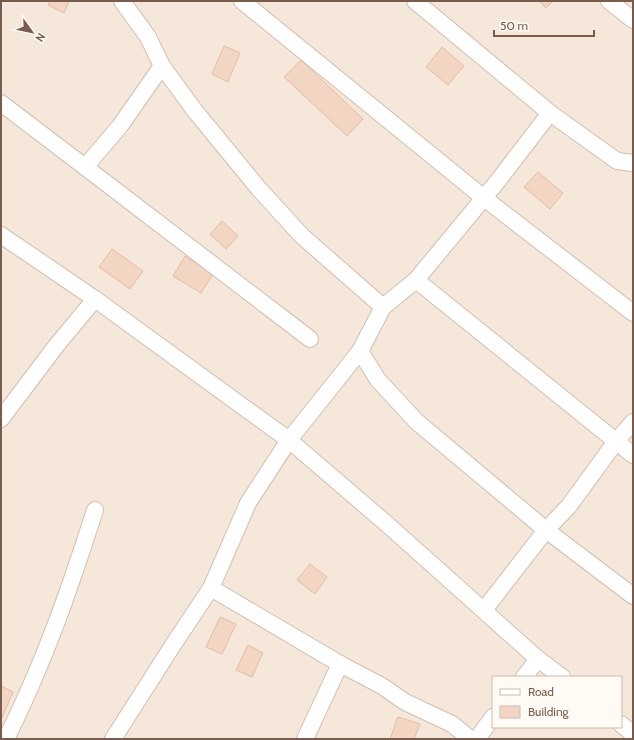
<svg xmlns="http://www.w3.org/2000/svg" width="634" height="740" viewBox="0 0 634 740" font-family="Cabin,sans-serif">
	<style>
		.residential { fill: #f5e8da; fill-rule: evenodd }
		.building { fill: #f3d5c3; stroke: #e6bba3 }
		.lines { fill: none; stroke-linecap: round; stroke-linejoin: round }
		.minor-casing { stroke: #d1beb0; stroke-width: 18 }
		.minor { stroke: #fff; stroke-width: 16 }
	</style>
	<rect width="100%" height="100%" fill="#fdf6ec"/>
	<path class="residential" d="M1,1H633V739H1ZM493,677H621V727H493Z"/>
	<g class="building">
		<path d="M50,1H69L64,13L48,5Z"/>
		<path d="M539,1H553L546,8Z"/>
		<path d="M224,46L240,53L228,82L212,74Z"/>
		<path d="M442,47L464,66L448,85L426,67Z"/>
		<path d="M301,60L363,119L347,136L284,77Z"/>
		<path d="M538,172L563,193L550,209L524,187Z"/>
		<path d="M222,221L238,236L226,249L210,234Z"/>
		<path d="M112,249L143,271L130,289L99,267Z"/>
		<path d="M185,256L213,274L201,293L173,276Z"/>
		<path d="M310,564L327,577L315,594L297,580Z"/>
		<path d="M220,617L236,624L222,654L206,647Z"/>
		<path d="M248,645L263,653L252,677L236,670Z"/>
		<path d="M1,686L13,692L1,720Z"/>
		<path d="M398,717L420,724L414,739H390Z"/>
	</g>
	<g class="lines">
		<defs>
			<g id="minor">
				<path d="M122,1L148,37L162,66L195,111L259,189L302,236L383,307"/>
				<path d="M242,1L484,198L633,313"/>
				<path d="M415,1L550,113L617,161L633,163"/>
				<path d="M609,1L633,20"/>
				<path d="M1,103L85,167L120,126L162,66"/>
				<path d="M85,167L310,339"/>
				<path d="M1,235L95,299L289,440L388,525L538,659L562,677"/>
				<path d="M416,280L633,455"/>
				<path d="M360,351L378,380L417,422L546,530L633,596"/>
				<path d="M1,419L56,346L95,299"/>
				<path d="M211,588L340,664L382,686L405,702L452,724L470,739"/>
				<path d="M484,610L546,530L569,506L617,440L633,422"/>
				<path d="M524,677L538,659"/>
				<path d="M621,724L633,734"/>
				<path d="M6,739C44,663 69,591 95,510"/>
				<path d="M113,739L173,645L211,588L248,503L289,440L360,351L383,307L416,280L497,182L550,113"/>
				<path d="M305,739L340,664"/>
				<path d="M477,739L493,717"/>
			</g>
		</defs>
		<use href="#minor" class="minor-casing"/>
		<use href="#minor" class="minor"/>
	</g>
	<rect width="634" height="740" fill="none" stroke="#7a5c4d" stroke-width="4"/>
	<rect x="492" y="676" width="130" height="52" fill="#fffaf3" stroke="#cabbb1"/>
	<rect x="500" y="689" width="20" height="6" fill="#ffffff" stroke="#cabbb1"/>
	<text x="528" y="696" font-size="12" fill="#7a5c4d">Road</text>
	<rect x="500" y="706" width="20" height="12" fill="#f3d5c3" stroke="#cabbb1"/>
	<text x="528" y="716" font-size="12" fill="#7a5c4d">Building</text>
	<g transform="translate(32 32) rotate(123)" stroke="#fffaf3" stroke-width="3" paint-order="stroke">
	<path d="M0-3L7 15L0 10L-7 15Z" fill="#7a5c4d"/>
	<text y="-6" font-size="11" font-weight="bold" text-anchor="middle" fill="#7a5c4d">N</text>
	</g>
	<path d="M494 30v6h100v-6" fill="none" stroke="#7a5c4d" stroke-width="2"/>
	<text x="500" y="30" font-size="12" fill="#7a5c4d" stroke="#fffaf3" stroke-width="3" paint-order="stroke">50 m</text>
</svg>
